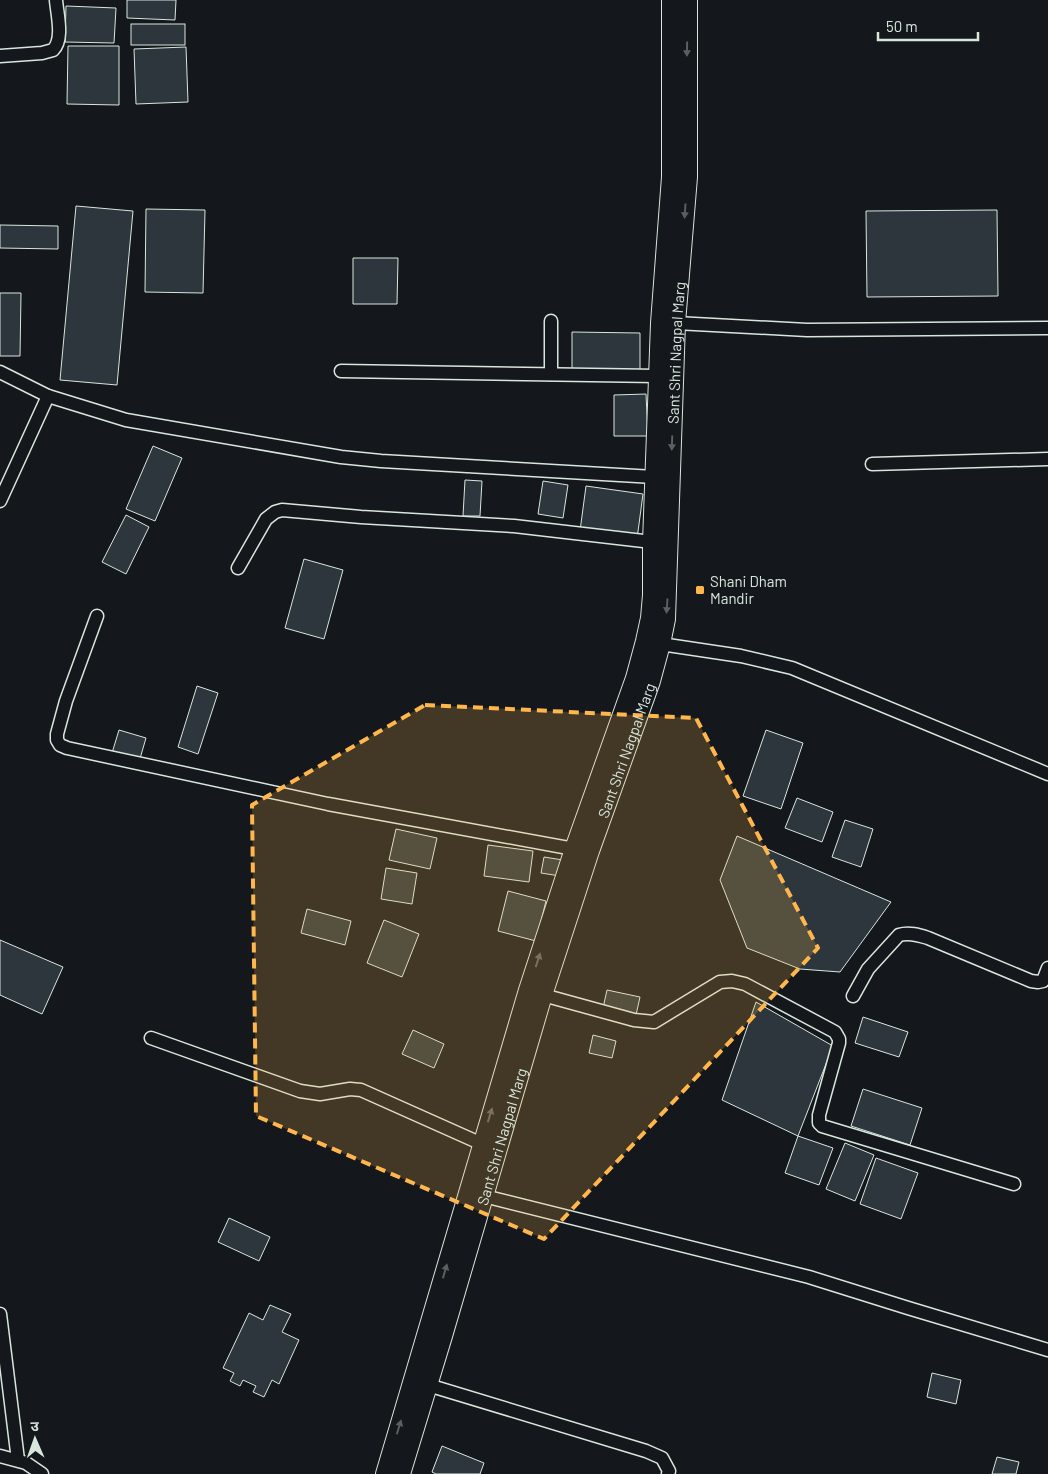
<svg xmlns="http://www.w3.org/2000/svg" width="1048" height="1474" viewBox="0 0 1048 1474" font-family="Barlow,'Noto Sans Devanagari',sans-serif">
	<style>
		.building { fill: #2c363c; stroke: #d8e6dc }
		.lines { fill: none; stroke-linecap: round; stroke-linejoin: round }
		.street-casing { stroke: #d8e6dc; stroke-width: 15 }
		.secondary-casing { stroke: #d8e6dc; stroke-width: 20 }
		.street { stroke: #14181c; stroke-width: 12 }
		.secondary { stroke: #14181c; stroke-width: 18 }
		.oneway { fill: #59605f }
		.marked { fill: #ffb74d; fill-opacity: 0.2; stroke: #ffb74d; stroke-width: 4; stroke-dasharray: 10 6; stroke-linejoin: round }
		.poi-dot { fill: #ffb74d; stroke: #14181c; stroke-width: 2 }
		.labels { text-anchor: middle; dominant-baseline: central; stroke-width: 4; stroke-linejoin: round; paint-order: stroke }
		.street-label { font-size: 15px; fill: #d8e6dc; stroke: #14181c }
		.poi-label { font-size: 15px; fill: #d8e6dc; stroke: #14181c; text-anchor: start }
	</style>
	<rect width="100%" height="100%" fill="#14181c"/>
	<g class="building">
		<path d="M127,0H176L175,20L127,18Z"/>
		<path d="M66,6L116,8L114,43L65,42Z"/>
		<rect x="131" y="24" width="54" height="21"/>
		<path d="M68,46H119V105L67,104Z"/>
		<path d="M186,47L188,102L136,104L134,49Z"/>
		<path d="M76,206L133,211L117,385L60,380Z"/>
		<path d="M146,209L205,210L203,293L145,292Z"/>
		<path d="M997,210L998,296L867,297L866,211Z"/>
		<path d="M0,225L58,226V249L0,248Z"/>
		<path d="M353,258H398L397,304H353Z"/>
		<path d="M0,293H21L20,356H0Z"/>
		<path d="M572,332L640,333V370L572,369Z"/>
		<path d="M646,394L648,436H614V395Z"/>
		<path d="M153,446L182,458L155,521L126,509Z"/>
		<path d="M465,480L482,481L480,516H463Z"/>
		<path d="M543,481L568,485L563,518L538,514Z"/>
		<path d="M586,486L643,494L637,539L580,531Z"/>
		<path d="M126,515L149,527L126,574L102,562Z"/>
		<path d="M304,559L343,570L324,639L285,628Z"/>
		<path d="M197,686L218,693L198,754L178,747Z"/>
		<path d="M119,730L146,738L139,762L112,753Z"/>
		<path d="M766,730L803,743L781,809L743,796Z"/>
		<path d="M797,798L833,812L822,842L785,828Z"/>
		<path d="M845,820L873,829L861,867L832,857Z"/>
		<path d="M396,829L437,838L430,869L389,860Z"/>
		<path d="M737,836L891,902L840,972L800,969L747,948L720,880Z"/>
		<path d="M488,845L533,851L529,882L484,876Z"/>
		<path d="M544,857L563,860L560,876L541,873Z"/>
		<path d="M386,868L417,873L412,904L381,899Z"/>
		<path d="M508,891L546,901L536,941L498,931Z"/>
		<path d="M307,909L351,921L345,945L301,933Z"/>
		<path d="M384,920L419,934L402,977L367,963Z"/>
		<path d="M0,940L63,967L42,1014L0,995Z"/>
		<path d="M607,990L640,997L636,1015L603,1008Z"/>
		<path d="M756,1002L833,1046L798,1136L722,1100Z"/>
		<path d="M863,1017L908,1032L899,1057L855,1043Z"/>
		<path d="M413,1030L444,1044L434,1068L402,1054Z"/>
		<path d="M593,1035L616,1041L612,1058L589,1053Z"/>
		<path d="M863,1089L922,1108L910,1145L851,1126Z"/>
		<path d="M798,1136L833,1148L819,1185L785,1173Z"/>
		<path d="M845,1143L874,1155L855,1201L826,1189Z"/>
		<path d="M876,1158L918,1173L901,1219L860,1204Z"/>
		<path d="M229,1218L270,1237L259,1261L218,1242Z"/>
		<path d="M270,1305L291,1314L282,1332L299,1340L279,1384L272,1380L264,1397L253,1392L256,1386L243,1380L240,1386L230,1381L234,1373L223,1368L249,1313L263,1320Z"/>
		<path d="M932,1373L961,1380L956,1404L927,1397Z"/>
		<path d="M442,1446L484,1463L480,1474H436L432,1472Z"/>
		<path d="M997,1457L1019,1462L1016,1474H992Z"/>
	</g>
	<g class="lines">
		<defs>
			<g id="street">
				<path d="M0,56L42,53L53,50C64,39 57,14 56,0"/>
				<path d="M676,323L807,330L1048,328"/>
				<path d="M341,371L657,376"/>
				<path d="M0,372L48,396L126,420L341,457L381,461L654,477"/>
				<path d="M551,374V321"/>
				<path d="M872,464L1048,459"/>
				<path d="M0,501L48,396"/>
				<path d="M238,568L266,519L275,512L282,510L361,517L514,526L652,542"/>
				<path d="M97,616L66,701L57,734V740L60,745L67,748L328,804L574,849"/>
				<path d="M654,643L741,656L792,668L1048,774"/>
				<path d="M543,995L634,1020L654,1022L720,982L732,981L745,984L835,1032L839,1039V1043L819,1115V1123L822,1126L1014,1184"/>
				<path d="M853,996L868,969L899,935C909,932 919,935 928,938L1031,981L1038,982L1043,981L1048,968"/>
				<path d="M151,1038L300,1091L320,1094L350,1089L361,1090L482,1144"/>
				<path d="M484,1196L809,1277L908,1308L1048,1350"/>
				<path d="M0,1314L18,1460"/>
				<path d="M428,1385L646,1451L662,1458L669,1471L668,1474"/>
				<path d="M0,1456L26,1463L42,1474"/>
			</g>
			<g id="secondary">
				<path d="M385,1474L528,990L574,849L635,678L645,641L650,618L652,595V542L660,323L671,177V0"/>
				<path id="s1" d="M401,1474L443,1336L543,995L590,851L651,681L661,644L666,619L676,323L688,177V0"/>
			</g>
		</defs>
		<use href="#street" class="street-casing"/>
		<use href="#secondary" class="secondary-casing"/>
		<use href="#street" class="street"/>
		<use href="#secondary" class="secondary"/>
	</g>
	<defs><path id="oneway-solid" d="M-6-.8H1V-3.2L6.5 0L1 3.2V.8H-6Z" transform="scale(1.25)"/></defs>
	<g class="oneway">
		<use href="#oneway-solid" transform="translate(687 49) rotate(91)"/>
		<use href="#oneway-solid" transform="translate(685 211) rotate(94)"/>
		<use href="#oneway-solid" transform="translate(672 443) rotate(92)"/>
		<use href="#oneway-solid" transform="translate(667 606) rotate(94)"/>
		<use href="#oneway-solid" transform="translate(538 960) rotate(-72)"/>
		<use href="#oneway-solid" transform="translate(490 1115) rotate(-73)"/>
		<use href="#oneway-solid" transform="translate(445 1271) rotate(-74)"/>
		<use href="#oneway-solid" transform="translate(399 1427) rotate(-73)"/>
	</g>
	<path class="marked" d="M425,705L696,718L818,948L544,1239L256,1116L252,805Z"/>
	<rect class="poi-dot" x="695" y="585" width="10" height="10" rx="2.5"/>
	<g class="labels">
		<g class="street-label">
			<text stroke="none"><textPath href="#s1" startOffset="1162">Sant Shri Nagpal Marg</textPath></text>
			<text stroke="none"><textPath href="#s1" startOffset="758">Sant Shri Nagpal Marg</textPath></text>
			<text stroke="none"><textPath href="#s1" startOffset="352">Sant Shri Nagpal Marg</textPath></text>
		</g>
		<g class="poi-label">
			<text x="710" y="581">Shani Dham<tspan x="710" dy="17">Mandir</tspan></text>
		</g>
	</g>
	<g transform="translate(35 1439) rotate(358)" stroke="#14181c" stroke-width="4" paint-order="stroke">
	<path d="M0-4L9 19L0 12L-9 19Z" fill="#d8e6dc"/>
	<text y="-8" font-size="14" font-weight="bold" text-anchor="middle" fill="#d8e6dc">उ</text>
	</g>
	<path d="M878 32v8h100v-8" fill="none" stroke="#d8e6dc" stroke-width="2.5"/>
	<text x="886" y="32" font-size="15" fill="#d8e6dc" stroke="#14181c" stroke-width="4" paint-order="stroke">50 m</text>
</svg>
